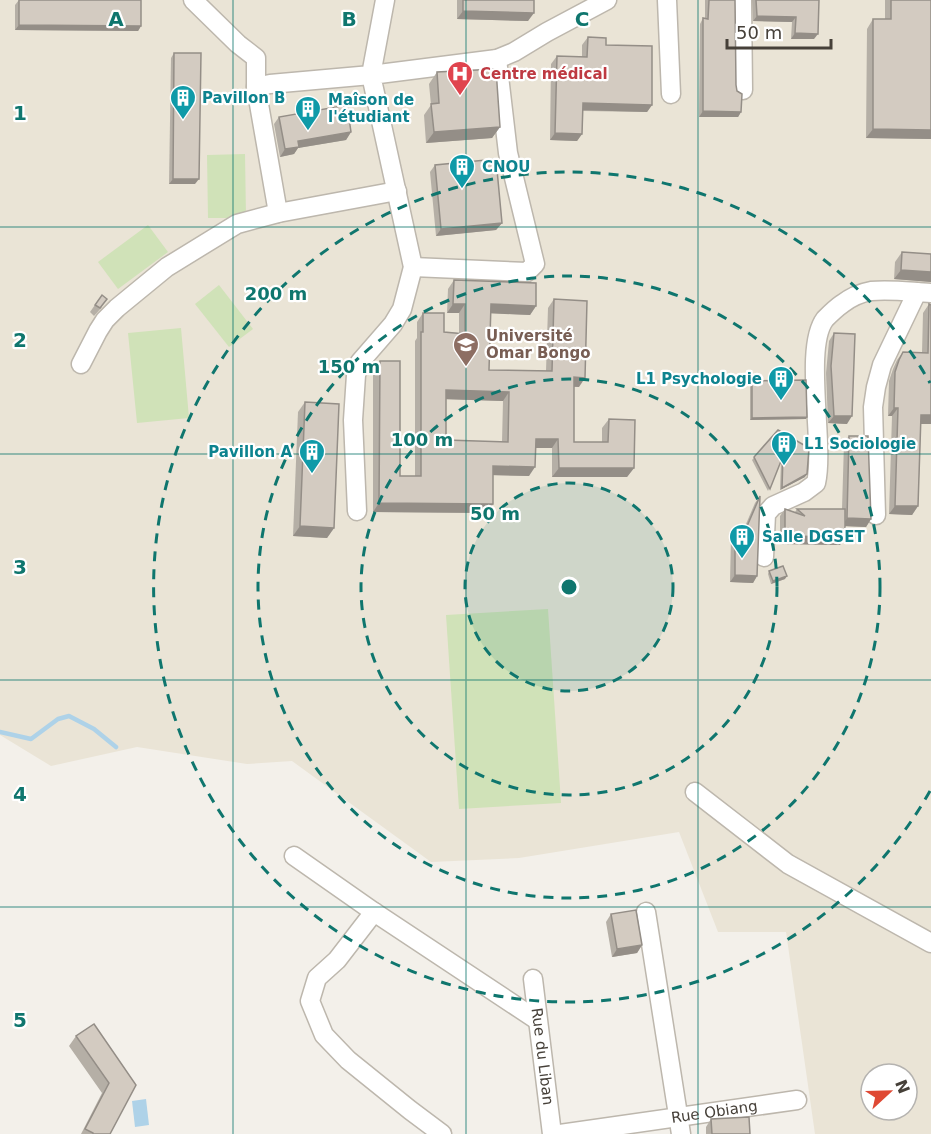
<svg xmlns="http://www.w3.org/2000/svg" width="931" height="1134" viewBox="0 0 931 1134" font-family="'DejaVu Sans',sans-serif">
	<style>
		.education { fill: #eae4d6; fill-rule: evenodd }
		.green { fill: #d0e2b8 }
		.water { fill: #aed2e8 }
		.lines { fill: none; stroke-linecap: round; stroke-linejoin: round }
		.stream { stroke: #aed2e8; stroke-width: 4.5 }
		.minor-casing { stroke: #bdb7ad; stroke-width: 21 }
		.minor { stroke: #fff; stroke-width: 18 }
		.wall { fill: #b5afa6; fill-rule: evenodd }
		.shaded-wall { fill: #948e87 }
		.building { fill: #d3cbc1; stroke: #948e87; stroke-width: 1.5; fill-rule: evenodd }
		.grid { fill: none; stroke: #0f766e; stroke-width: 1.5; stroke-opacity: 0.55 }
		.ring { fill: none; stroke: #0f766e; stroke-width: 3; stroke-dasharray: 10 8 }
		.labels { text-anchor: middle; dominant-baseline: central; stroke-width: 4.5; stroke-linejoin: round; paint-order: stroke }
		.health-label { font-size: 15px; font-weight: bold; fill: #be3a42; stroke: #fff; text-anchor: start }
		.culture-label { font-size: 15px; font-weight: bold; fill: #0d838f; stroke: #fff; text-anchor: start }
		.education-label { font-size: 15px; font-weight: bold; fill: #785e54; stroke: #fff; text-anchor: start }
		.street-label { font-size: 15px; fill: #464039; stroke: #fff }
		.grid-label { font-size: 20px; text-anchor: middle; font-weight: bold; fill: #0f766e; stroke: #fff; stroke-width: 4.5; stroke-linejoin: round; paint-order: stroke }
		.centre { fill: #0f766e; stroke: #fff; stroke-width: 3 }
		.ring-label { font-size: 18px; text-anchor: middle; font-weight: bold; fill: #0f766e; stroke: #fff; stroke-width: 4.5; stroke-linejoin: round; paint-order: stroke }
	</style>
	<rect width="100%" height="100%" fill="#f3f0ea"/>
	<path class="education" d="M0,0H931V1134H815L786,932H718L679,832L519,858L431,862L292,761L247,764L137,747L51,766L0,735ZM871,1074H907V1110H871Z"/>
	<g class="green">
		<path d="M245,154L246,218H208L207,155Z"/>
		<path d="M148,225L168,252L118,289L98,262Z"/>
		<path d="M219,285L253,329L229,347L195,304Z"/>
		<path d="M181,328L189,418L137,423L128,333Z"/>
		<path d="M548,609L561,803L459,809L446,615Z"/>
	</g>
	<path class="water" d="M146,1099L149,1125L135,1127L132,1101Z"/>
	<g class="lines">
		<path class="stream" d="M0,732L31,739L58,719L69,716L94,729L116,747"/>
		<defs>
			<g id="minor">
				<path d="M193,0L238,44L256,58V87L270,84L371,75L385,0"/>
				<path d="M667,0L671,94"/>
				<path d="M742,0L743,90"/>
				<path d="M256,87L278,213"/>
				<path d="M413,267L527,272L535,264L508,153L497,59"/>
				<path d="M81,364L98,331L105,320L117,308L167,267L237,224L278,213L397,191"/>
				<path d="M357,511L353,420L356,375L360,362L393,324L402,309L413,267L371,75L497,59L514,52L547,32L607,0"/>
				<path d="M876,515L873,407L876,387L882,365L917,292"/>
				<path d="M764,557L766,514L773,506L804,492L816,483C825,444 803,348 825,319C830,314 836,308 842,304C851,297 860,293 871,291C891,289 911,292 931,293"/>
				<path d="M695,792L788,864L931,943"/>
				<path d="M294,856L374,912L537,1020"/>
				<path d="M374,912L337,960L317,978L310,1001L324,1035L348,1060L410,1110L442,1134"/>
				<path d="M646,912L681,1134"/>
				<path id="s1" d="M533,979L552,1134"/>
				<path id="s2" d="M560,1134L797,1100"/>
			</g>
		</defs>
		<use href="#minor" class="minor-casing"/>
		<use href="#minor" class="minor"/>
	</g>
	<g class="wall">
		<path d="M19,0L141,26L138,31L15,30V5Z"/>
		<path d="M457,0H534L528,21L457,19Z"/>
		<path d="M705,0H735L736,85L741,112L738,117H699L700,24L703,18L705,19Z"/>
		<path d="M752,0H819L814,39H791L792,22L753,21Z"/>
		<path d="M885,0H931V139L866,138L867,29L873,19H885Z"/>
		<path d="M588,37L606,45L652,105L647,112L583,111L582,134L577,141L550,140L551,64L557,56L582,57V45Z"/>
		<path d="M174,53L195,184H169L171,58Z"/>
		<path d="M437,72L500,127L492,138L426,143L424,115L431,105L429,84Z"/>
		<path d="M279,117L351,132L346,140L298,148L294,154L280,157L274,124Z"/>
		<path d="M435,165L502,223L496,230L436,236L430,172Z"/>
		<path d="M902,252L931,254V282L894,279L895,262Z"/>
		<path d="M454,280L536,306L530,315L490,313L489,370L546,371L548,308L554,299L579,387H574V442H602V428L609,419L634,468L627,477H552V448H536L529,476L493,475V504L487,513L373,512V370L380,361L400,476H415V341L417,338V322L423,313L444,332L459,333V313H447L448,289ZM446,399L503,401L502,442L446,440Z"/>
		<path d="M102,295V307L94,316L90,312Z"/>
		<path d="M929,304L931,424H921L918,506L912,515L889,514L892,416H888L889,381L893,369L897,360L903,352L922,353L923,313Z"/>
		<path d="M834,333L847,424L828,423L826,373L829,341Z"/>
		<path d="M752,381L806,419L750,420V384Z"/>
		<path d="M305,402L334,528L327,538L293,536L298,412Z"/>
		<path d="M778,430L805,477L780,490L781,461L768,491L752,460Z"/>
		<path d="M849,436L871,519L866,527L845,526L840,545L780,544V516L785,509L795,512L797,509H842L844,443Z"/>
		<path d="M760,496L757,576L753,583L730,582L731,537L735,530L743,531L755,503Z"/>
		<path d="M769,571L785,579L771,584L768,574Z"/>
		<path d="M611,914L642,945L637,953L612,957L606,922Z"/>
		<path d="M76,1036L136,1085L110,1134H81L102,1093L69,1046Z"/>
		<path d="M711,1119L750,1134H706V1127Z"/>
	</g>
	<g class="shaded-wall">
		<path d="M463,11L534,13L528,21L457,19Z"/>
		<path d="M757,16L796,17L792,22L753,21Z"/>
		<path d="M19,25L141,26L138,31L15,30Z"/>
		<path d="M795,33L818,34L814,39H791Z"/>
		<path d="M583,103L652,105L647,112L577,110Z"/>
		<path d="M703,111L741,112L738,117H699Z"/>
		<path d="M500,127L492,138L426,143L434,132Z"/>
		<path d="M873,129L931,130V139L866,138Z"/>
		<path d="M351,132L346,140L298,148L294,154L280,157L285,149L298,141Z"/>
		<path d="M555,133L582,134L577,141L550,140Z"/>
		<path d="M173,179H199L195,184H169Z"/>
		<path d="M502,223L496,230L436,236L441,229Z"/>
		<path d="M901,270L931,272V282L894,279Z"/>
		<path d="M453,304H465L459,313H447Z"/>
		<path d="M491,304L536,306L530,315L484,313Z"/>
		<path d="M574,377L585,378L579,387L567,386Z"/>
		<path d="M446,390L509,392L503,401L440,399Z"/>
		<path d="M894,408H898L892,416H888Z"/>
		<path d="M921,415H931V424H915Z"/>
		<path d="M834,416H852L847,424L828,423Z"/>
		<path d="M807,417L806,419L750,420L752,418Z"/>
		<path d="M536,439H558L552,448H529Z"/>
		<path d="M493,466L535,467L529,476L487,475Z"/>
		<path d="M559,468H634L627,477H552Z"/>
		<path d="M807,474L805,477L780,490L782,488Z"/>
		<path d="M379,503L493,504L487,513L373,512Z"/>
		<path d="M895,506H918L912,515L889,514Z"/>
		<path d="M847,518L871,519L866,527L842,526Z"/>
		<path d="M300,526L334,528L327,538L293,536Z"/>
		<path d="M785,536L845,537L840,545L780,544Z"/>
		<path d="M735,575L757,576L753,583L730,582Z"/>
		<path d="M787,576L785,579L771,584L773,581Z"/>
		<path d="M642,945L637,953L612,957L617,949Z"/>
	</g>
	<g class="building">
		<path d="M19,0H141V26L19,25Z"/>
		<path d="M463,0H534V13L463,11Z"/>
		<path d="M709,0H735L736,85L737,91L742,94L741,112L703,111V18L708,19Z"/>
		<path d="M756,0H819L818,34L795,33L796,17L757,16Z"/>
		<path d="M891,0H931V130L873,129V19H891Z"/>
		<path d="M588,37L606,38V45L652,46V105L583,103L582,134L555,133L557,56L587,57Z"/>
		<path d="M174,53H201L199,179H173Z"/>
		<path d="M496,69L500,127L434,132L431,104L439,103L437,72Z"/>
		<path d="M347,105L351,132L298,141L299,147L285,149L279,117Z"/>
		<path d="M496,159L502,223L441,229L435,165Z"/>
		<path d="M902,252L931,254V272L901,270Z"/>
		<path d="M454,280L536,283V306L491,304L489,370L552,371L554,299L587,301L585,378L574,377V442H608L609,419L635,420L634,468H559L558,439H536L535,467L493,466V504L379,503L380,361H400V476H421V332H423V313H444V332L465,334V304H453ZM446,390L509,392L508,442L446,440Z"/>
		<path d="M102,295L107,299L100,308L95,305Z"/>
		<path d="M929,304L931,305V415H921L918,506H895L898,408H894L895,372L899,360L903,352L928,353Z"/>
		<path d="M834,333L855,334L852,416H834L831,366Z"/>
		<path d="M806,380L807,417L752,418V381Z"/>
		<path d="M305,402L339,404L334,528L300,526Z"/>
		<path d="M778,430L809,448L807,474L782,488L783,456L770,489L754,457Z"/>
		<path d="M849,436H868L871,519L847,518Z"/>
		<path d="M760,496L757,576L735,575V530L745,531Z"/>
		<path d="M785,509L805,516L797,509H845V537L785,536Z"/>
		<path d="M783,566L787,576L773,581L769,571Z"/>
		<path d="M636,910L642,945L617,949L611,914Z"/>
		<path d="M94,1024L136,1085L110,1134H93V1133L85,1129L109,1083L76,1036Z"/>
		<path d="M749,1117L750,1134H712L711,1119Z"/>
	</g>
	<path class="grid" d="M233,0V1134M466,0V1134M698,0V1134M0,227H931M0,454H931M0,680H931M0,907H931"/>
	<circle cx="569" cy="587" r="104" fill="#0f766e" fill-opacity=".12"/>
	<g class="ring">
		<circle cx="569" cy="587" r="104"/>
		<circle cx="569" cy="587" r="208"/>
		<circle cx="569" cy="587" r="311"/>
		<path d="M930 791A415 415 0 1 1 930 383"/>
	</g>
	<defs>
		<symbol id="hospital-pin" viewBox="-11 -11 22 30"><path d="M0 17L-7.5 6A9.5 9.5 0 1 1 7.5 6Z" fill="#e0444e" stroke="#fff"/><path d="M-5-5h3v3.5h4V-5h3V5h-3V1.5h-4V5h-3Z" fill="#fff"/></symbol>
		<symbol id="building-pin" viewBox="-11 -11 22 30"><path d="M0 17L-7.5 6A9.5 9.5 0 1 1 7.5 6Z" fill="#0f9aa8" stroke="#fff"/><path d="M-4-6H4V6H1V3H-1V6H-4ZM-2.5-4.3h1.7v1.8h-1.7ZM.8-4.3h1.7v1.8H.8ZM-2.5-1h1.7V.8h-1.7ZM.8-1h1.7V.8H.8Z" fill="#fff"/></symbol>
		<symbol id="university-pin" viewBox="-11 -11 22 30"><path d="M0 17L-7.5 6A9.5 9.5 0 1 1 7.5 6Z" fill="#8d6e63" stroke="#fff"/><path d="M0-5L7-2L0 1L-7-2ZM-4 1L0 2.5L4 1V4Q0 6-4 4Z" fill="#fff"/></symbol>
	</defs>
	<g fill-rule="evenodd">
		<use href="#hospital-pin" x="445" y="59" width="30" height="40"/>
		<use href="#building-pin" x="168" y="83" width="30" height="40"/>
		<use href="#building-pin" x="293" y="94" width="30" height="40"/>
		<use href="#building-pin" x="447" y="152" width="30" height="40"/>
		<use href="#university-pin" x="451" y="330" width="30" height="40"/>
		<use href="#building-pin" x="766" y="364" width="30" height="40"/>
		<use href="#building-pin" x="769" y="429" width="30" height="40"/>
		<use href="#building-pin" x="297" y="437" width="30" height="40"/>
		<use href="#building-pin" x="727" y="522" width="30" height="40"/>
	</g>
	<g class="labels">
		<g class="health-label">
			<text x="480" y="74">Centre médical</text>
		</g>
		<g class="culture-label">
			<text x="202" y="98">Pavillon B</text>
			<text x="328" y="100">Maîson de<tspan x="328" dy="17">l'étudiant</tspan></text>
			<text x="482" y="167">CNOU</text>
			<text x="762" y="379" text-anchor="end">L1 Psychologie</text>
			<text x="804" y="444">L1 Sociologie</text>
			<text x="292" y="452" text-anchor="end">Pavillon A</text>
			<text x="762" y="537">Salle DGSET</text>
		</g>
		<g class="education-label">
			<text x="486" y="336">Université<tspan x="486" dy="17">Omar Bongo</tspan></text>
		</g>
		<g class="street-label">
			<text stroke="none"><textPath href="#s1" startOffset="78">Rue du Liban</textPath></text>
			<text stroke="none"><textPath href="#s2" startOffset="156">Rue Obiang</textPath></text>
		</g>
	</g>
	<g class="grid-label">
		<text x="116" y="26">A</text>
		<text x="349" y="26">B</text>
		<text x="582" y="26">C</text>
		<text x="20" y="120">1</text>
		<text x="20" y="347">2</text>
		<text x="20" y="574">3</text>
		<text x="20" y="801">4</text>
		<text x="20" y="1027">5</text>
	</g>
	<circle cx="569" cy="587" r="9" class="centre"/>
	<g class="ring-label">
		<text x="276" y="300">200 m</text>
		<text x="349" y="373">150 m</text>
		<text x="422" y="446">100 m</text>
		<text x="495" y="520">50 m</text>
	</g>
	<g transform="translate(889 1092) rotate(68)"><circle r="28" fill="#ffffff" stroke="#b5b3b0" stroke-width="1.5"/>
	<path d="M0-4.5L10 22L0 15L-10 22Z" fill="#df4934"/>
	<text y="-9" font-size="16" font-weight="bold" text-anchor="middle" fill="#464039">N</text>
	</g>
	<path d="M727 39v9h104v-9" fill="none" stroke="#464039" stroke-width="3"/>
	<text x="736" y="39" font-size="18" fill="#464039" stroke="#ffffff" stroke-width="4.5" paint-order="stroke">50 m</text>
</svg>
